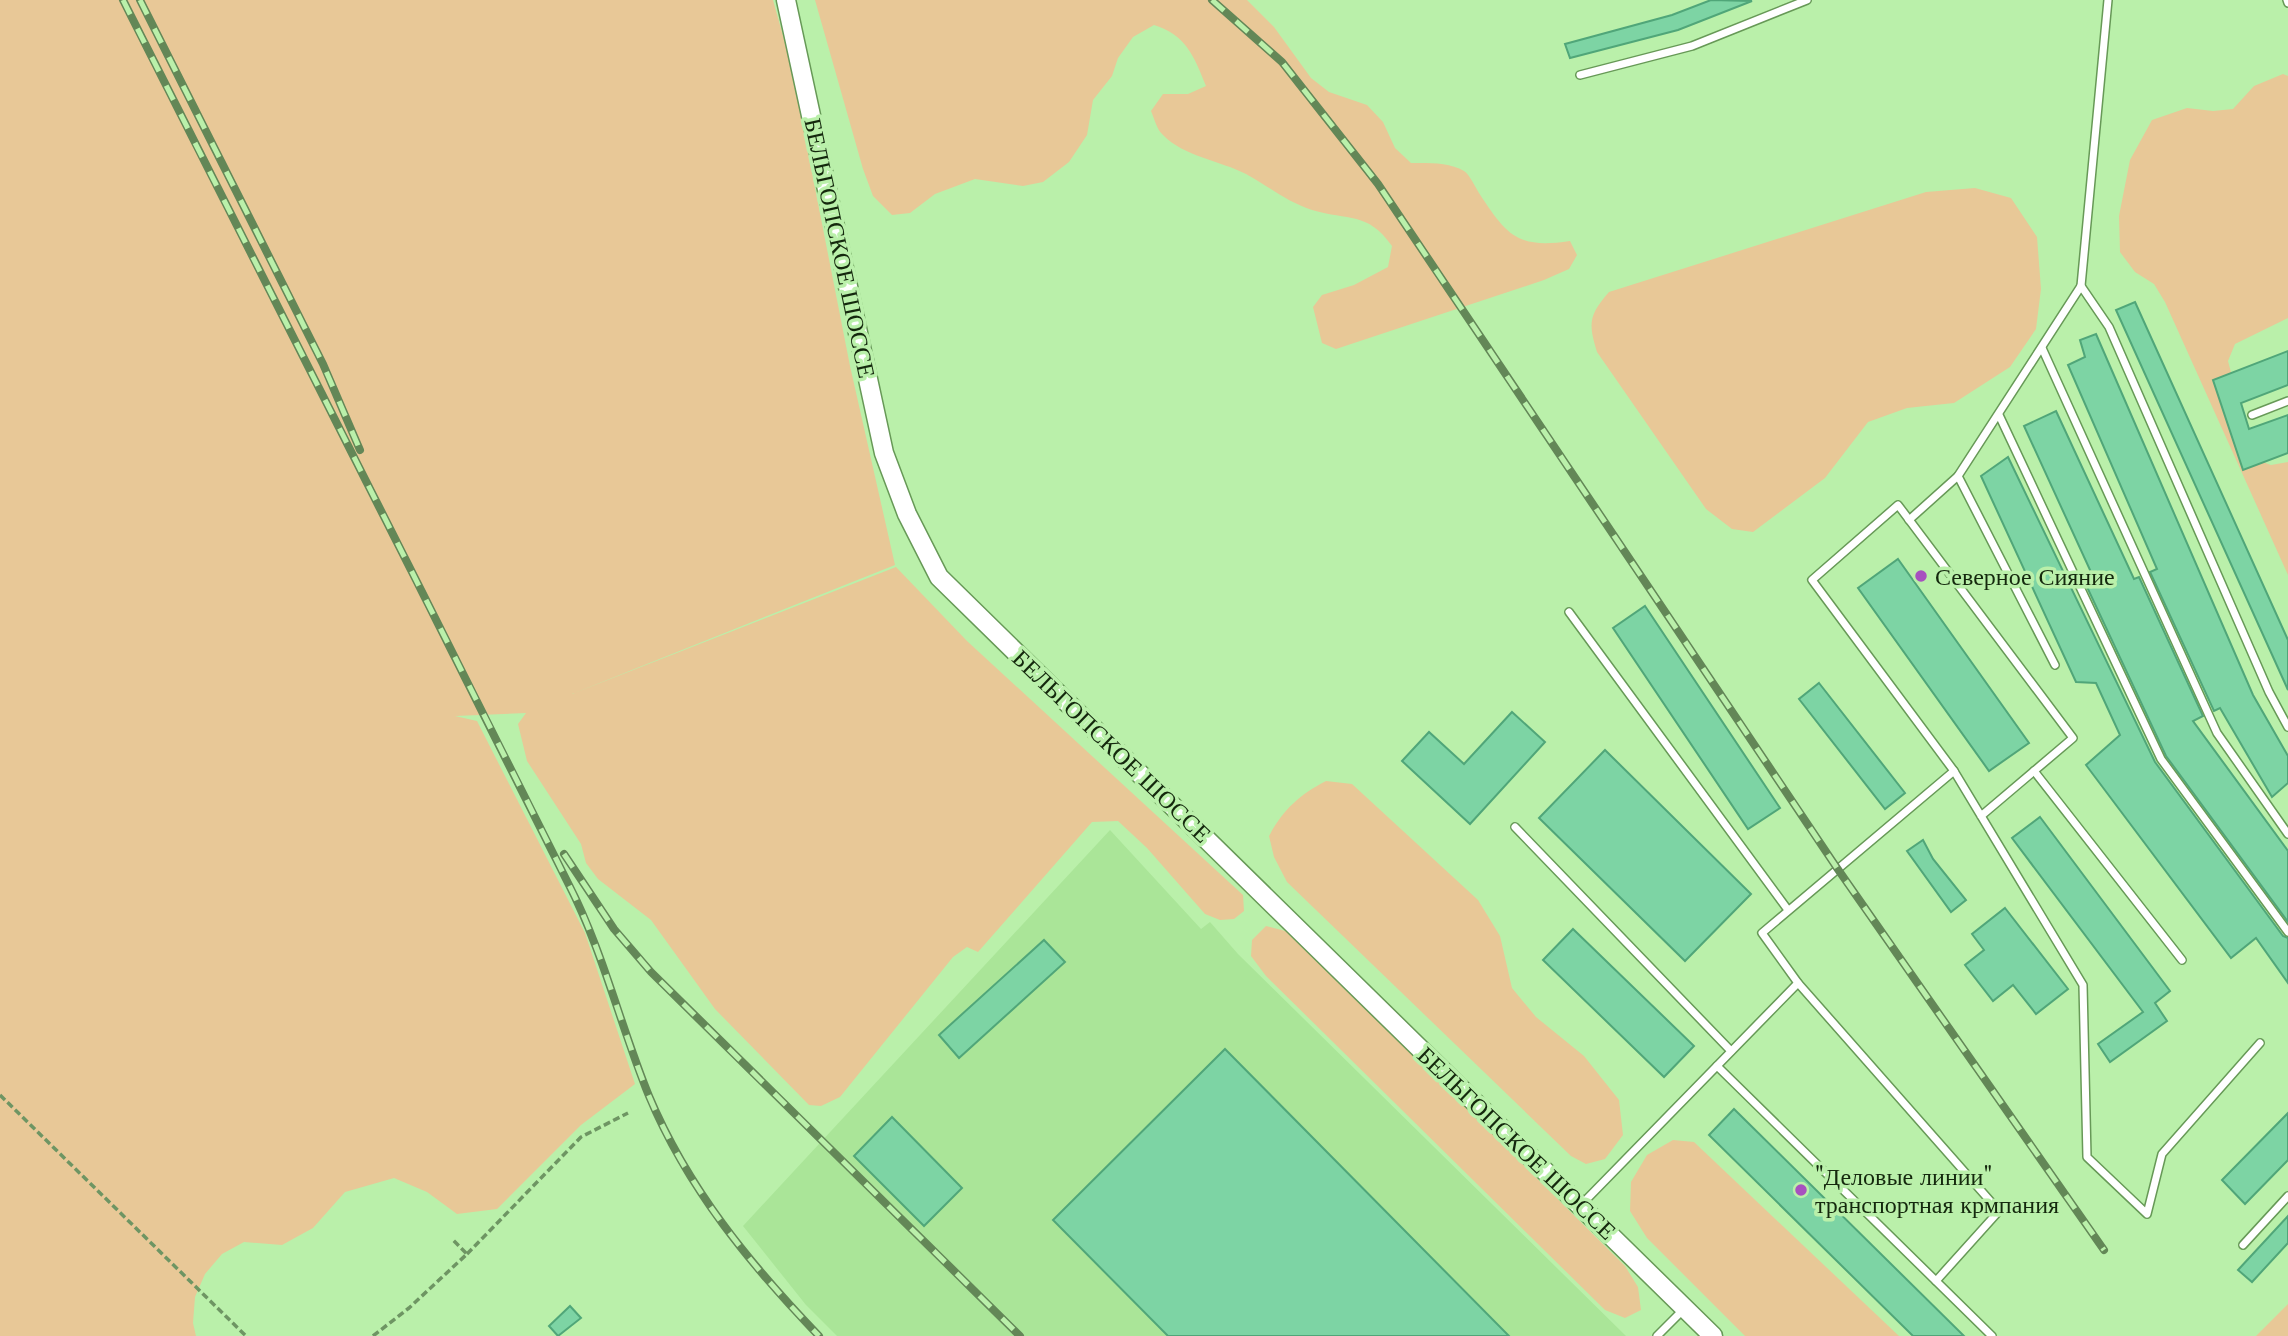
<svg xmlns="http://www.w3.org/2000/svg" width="2288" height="1336" viewBox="0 0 2288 1336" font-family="'Libre Baskerville',serif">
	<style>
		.built { fill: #aae598 }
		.green { fill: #e8c897 }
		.building { fill: #7dd4a4; stroke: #50a679; stroke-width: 2 }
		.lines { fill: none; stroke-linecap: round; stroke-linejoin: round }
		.service-casing { stroke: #679957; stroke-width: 10 }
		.tertiary-casing { stroke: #679957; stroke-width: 21 }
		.path { stroke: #6e9563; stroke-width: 3.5; stroke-dasharray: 7 3.5; stroke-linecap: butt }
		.service { stroke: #fff; stroke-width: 7 }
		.tertiary { stroke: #fff; stroke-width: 18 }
		.rail-casing { stroke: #638757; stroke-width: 8 }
		.rail { stroke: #baf0aa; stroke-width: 5; stroke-dasharray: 16; stroke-linecap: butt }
		.poi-dot { fill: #a751bf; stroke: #baf0aa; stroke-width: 2.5 }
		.labels { text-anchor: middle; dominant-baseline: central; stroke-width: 7; stroke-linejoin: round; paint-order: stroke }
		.street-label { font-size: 24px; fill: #14280d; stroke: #baf0aa }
		.poi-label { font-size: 24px; fill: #14280d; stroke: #baf0aa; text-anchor: start }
	</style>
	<rect width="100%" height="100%" fill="#baf0aa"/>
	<path class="built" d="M1110,830L1201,929L1210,922L1238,954L1626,1336H837L806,1305L743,1226Z"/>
	<g class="green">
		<path d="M0,0H773L790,61L850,366L895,565L572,694L896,567L967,641L1243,895L1244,911L1234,919L1220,920L1205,914L1147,848L1118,821L1092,822L978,952L967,947L953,957L840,1097L821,1106L809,1105L715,1009L651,920L598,879L586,863L581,844L527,761L518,724L526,713L455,716L477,721L585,933L635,1084L581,1125L497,1209L457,1214L427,1192L394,1178L345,1192L313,1228L282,1245L244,1242L222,1254L205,1274L195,1297L193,1323L196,1336H0Z"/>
		<path d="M815,0H1247L1274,27L1311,78L1329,92L1367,105L1383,122L1395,148L1411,163C1428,163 1449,162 1464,171C1470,175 1475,187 1479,193C1507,236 1518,249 1570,241L1577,255L1569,269L1544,280L1336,349L1322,343L1313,307L1322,295L1354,285L1388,267L1392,246C1367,211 1349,221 1312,210C1285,201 1270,187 1246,174C1221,161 1183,156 1163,135C1157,130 1154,118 1151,111L1163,94H1188L1206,86C1194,56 1186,35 1154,25L1133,37L1118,58L1112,76L1093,100L1087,135L1069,162L1043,182L1023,186L975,179L935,194L910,213L892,215L873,196L863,169Z"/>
		<path d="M2283,74L2288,76V318L2235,344L2228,361L2254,459L2271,465L2288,462V575L2165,302L2154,284L2135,272L2120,252L2119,216L2130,160L2152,120L2187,108L2213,111L2233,109L2254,86Z"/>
		<path d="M1975,188L2011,198L2037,237L2041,289L2036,329L2010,367L1954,403L1907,408L1868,422L1825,478L1753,532L1732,529L1706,509L1597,352C1588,323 1589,315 1609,292L1926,192Z"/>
		<path d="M1326,781L1352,784L1478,900L1500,936L1512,988L1536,1017L1584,1056L1619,1100L1623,1135L1605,1159L1586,1164L1571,1156L1287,882L1274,857L1269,836C1283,810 1299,795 1326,781Z"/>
		<path d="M1266,926L1289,932L1625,1266L1638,1287L1641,1310L1625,1318L1605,1310L1266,976L1251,956L1252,940Z"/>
		<path d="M1673,1140L1694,1142L1899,1336H1745L1647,1238L1630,1211L1631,1182L1647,1155Z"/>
		<path d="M2288,1304V1336H2256Z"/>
	</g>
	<g class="building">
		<path d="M1711,0L1752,1L1678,30L1570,58L1565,44L1672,15Z"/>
		<path d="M2135,302L2288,640V690L2116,310Z"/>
		<path d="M2096,334L2253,695L2288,756V783L2272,797L2220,708L2214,711L2150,572L2157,569L2068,365L2085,357L2080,340Z"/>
		<path d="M2288,351V385L2241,403L2249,429L2288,415V453L2243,470L2213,380Z"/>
		<path d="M2056,411L2134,579L2139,577L2203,716L2193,721L2288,851V922L2166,756L2087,587L2096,583L2024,426Z"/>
		<path d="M2008,457L2155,762L2283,936L2288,938V983L2256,938L2231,958L2086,765L2120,735L2096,683L2076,682L1981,476Z"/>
		<path d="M1898,559L2029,743L1989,771L1858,588Z"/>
		<path d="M1645,606L1780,808L1748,829L1613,628Z"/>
		<path d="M1819,683L1905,793L1885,809L1799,699Z"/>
		<path d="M1512,712L1545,742L1470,824L1402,761L1429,732L1464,764Z"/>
		<path d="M1605,750L1751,894L1685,961L1539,818Z"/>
		<path d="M2040,817L2170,991L2155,1003L2167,1021L2110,1062L2098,1044L2143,1012L2012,838Z"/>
		<path d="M1923,840L1933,859L1966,900L1951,912L1907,851Z"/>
		<path d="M2005,908L2068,989L2036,1014L2013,985L1993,1001L1965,965L1984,950L1972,934Z"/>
		<path d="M1573,929L1694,1046L1664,1077L1543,960Z"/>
		<path d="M1044,940L1065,962L959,1058L939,1035Z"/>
		<path d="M1225,1049L1509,1336H1168L1053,1220Z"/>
		<path d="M1734,1109L1964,1336H1913L1709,1135Z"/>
		<path d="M2288,1113V1160L2245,1204L2222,1180Z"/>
		<path d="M892,1117L962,1188L924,1226L854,1156Z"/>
		<path d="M2288,1216V1243L2252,1282L2238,1270Z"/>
		<path d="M570,1306L581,1318L558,1336L549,1326Z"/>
	</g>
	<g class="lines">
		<defs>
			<g id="service">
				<path d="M2287,0L2288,3"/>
				<path d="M1580,75L1692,46L1807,0"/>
				<path d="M2081,286L2109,327L2269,692L2288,727"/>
				<path d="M2042,348L2217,733L2288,834"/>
				<path d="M1999,415L2161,759L2288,932"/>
				<path d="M2252,415L2288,401"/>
				<path d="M1909,520L1958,476"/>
				<path d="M1569,612L1788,910"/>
				<path d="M2055,665L1958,476L2081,286L2108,0"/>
				<path d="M2034,771L2182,960"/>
				<path d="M1981,816L2073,738L1898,505L1812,580L1954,771L2083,985L2087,1157L2147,1214L2162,1154L2260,1043"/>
				<path d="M1515,827L1731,1051"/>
				<path d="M1717,1066L1992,1336"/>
				<path d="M1581,1205L1798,983"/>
				<path d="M2243,1245L2288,1196"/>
				<path d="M1936,1281L1999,1211L1798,983L1762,933L1954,771"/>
				<path d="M1657,1336L1684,1309"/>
			</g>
			<path id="tertiary" d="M786,0L884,453L907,514L939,577L1713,1336"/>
		</defs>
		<use href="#service" class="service-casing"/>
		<use href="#tertiary" class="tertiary-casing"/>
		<g class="path">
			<path d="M0,1095L246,1336"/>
			<path d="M467,1254L581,1137L628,1113"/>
			<path d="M373,1336L409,1308L467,1254L453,1240"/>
		</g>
		<use href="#service" class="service"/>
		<use href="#tertiary" class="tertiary"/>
		<defs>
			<g id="rail">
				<path d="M123,0C271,294 421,588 568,883C603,951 620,1025 649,1096C688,1189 750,1264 819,1336"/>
				<path d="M140,0L323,364L360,450"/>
				<path d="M1212,0L1282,62L1378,184L1837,868L2104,1250"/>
				<path d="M564,854L614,929L651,972L1020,1336"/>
			</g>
		</defs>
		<use href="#rail" class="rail-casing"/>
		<use href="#rail" class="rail"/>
	</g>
	<g class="poi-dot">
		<circle cx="1921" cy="576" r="7"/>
		<circle cx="1801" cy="1190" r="7"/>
	</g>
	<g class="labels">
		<g class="street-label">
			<text transform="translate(840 248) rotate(78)">БЕЛЬГОПСКОЕ ШОССЕ</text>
			<text transform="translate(1112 746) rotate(44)">БЕЛЬГОПСКОЕ ШОССЕ</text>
			<text transform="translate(1517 1143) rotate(44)">БЕЛЬГОПСКОЕ ШОССЕ</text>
		</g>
		<g class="poi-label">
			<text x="1935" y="576">Северное Сияние</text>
			<text x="1815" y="1176">"Деловые линии"<tspan x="1815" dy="28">транспортная крмпания</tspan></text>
		</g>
	</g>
</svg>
